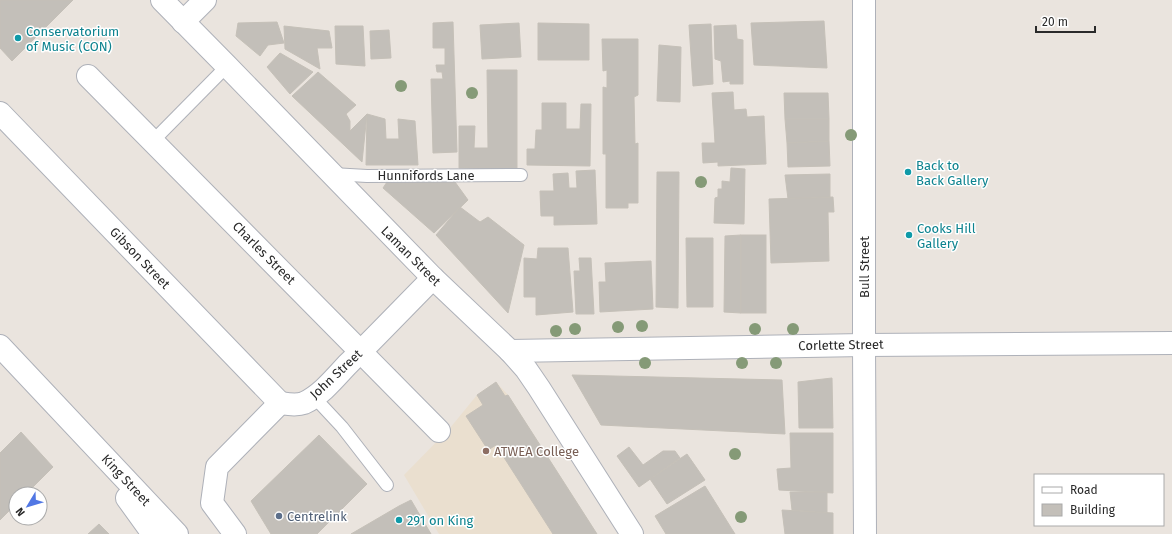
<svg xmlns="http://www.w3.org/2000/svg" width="1172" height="534" viewBox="0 0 1172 534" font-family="'Fira Sans',sans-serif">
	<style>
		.education { fill: #eadfcf }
		.building { fill: #c3bfb9; stroke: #c5c0b8 }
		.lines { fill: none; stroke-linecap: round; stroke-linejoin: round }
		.service-casing { stroke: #aeb1b9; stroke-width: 14 }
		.minor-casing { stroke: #aeb1b9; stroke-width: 24 }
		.secondary-casing { stroke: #aeb1b9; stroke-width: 24 }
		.service { stroke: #fff; stroke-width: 12 }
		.minor { stroke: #fff; stroke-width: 22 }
		.secondary { stroke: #fff; stroke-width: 22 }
		.tree { fill: #859a77 }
		.culture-dot { fill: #0f9aa8; stroke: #fff; stroke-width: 1.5 }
		.education-dot { fill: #8d6e63; stroke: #fff; stroke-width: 1.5 }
		.service-dot { fill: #5c6f8a; stroke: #fff; stroke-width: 1.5 }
		.labels { text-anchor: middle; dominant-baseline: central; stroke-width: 3; stroke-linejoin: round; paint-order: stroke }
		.culture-label { font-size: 13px; fill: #0d838f; stroke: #fff; text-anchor: start }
		.street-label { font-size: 13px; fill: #2a2a2a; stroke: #fff }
		.education-label { font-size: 13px; fill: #785e54; stroke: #fff; text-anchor: start }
		.service-label { font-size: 13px; fill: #4e5e75; stroke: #fff; text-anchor: start }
	</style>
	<rect width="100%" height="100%" fill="#eae4de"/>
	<path class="education" d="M496,382L508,395L597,534H439L404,475L450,428L477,395Z"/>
	<g class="building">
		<path d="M0,0H73L12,61L0,48Z"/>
		<path d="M824,21L827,68L754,65L751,23Z"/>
		<path d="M277,22L284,43L268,45L260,56L236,36L238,23Z"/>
		<path d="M453,22L457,152L433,153L431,79H443L442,72H437L436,65H445V48H433V23Z"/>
		<path d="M519,23L521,57L482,59L480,25Z"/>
		<path d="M538,23L589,24V60H538Z"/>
		<path d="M711,24L713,84L693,86L689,25Z"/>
		<path d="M736,25L737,39L743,40V84H730V81L723,82L721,61L715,59L714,26Z"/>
		<path d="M284,26L329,31L332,48H317L320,69L285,49Z"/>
		<path d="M335,26H363L365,66L336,64Z"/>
		<path d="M389,30L391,58L371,59L370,31Z"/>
		<path d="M602,39H638V95L634,97L635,144L638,143V203H628V208H606V154H603V87L607,88V70L603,71Z"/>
		<path d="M659,45L681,47L680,102L657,101Z"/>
		<path d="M280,53L313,72L290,94L267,67Z"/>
		<path d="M487,70H517V169L459,168V126H475L474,148H488Z"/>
		<path d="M318,72L356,105L346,114L350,121V131L367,114L362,162L292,96Z"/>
		<path d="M733,92L734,110L746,109L747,117L764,116L766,164L718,166V162L703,163L702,143H715L712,93Z"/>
		<path d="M784,93H828L829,119H785Z"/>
		<path d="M542,103H566V129H580L581,104H591L590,166L527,165V149H535L536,130H542Z"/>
		<path d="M367,114L385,119L386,139H399L398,119L415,121L418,165H366Z"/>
		<path d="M785,119H829V141L787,143Z"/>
		<path d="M829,141L830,166L788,167L787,143Z"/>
		<path d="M731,168L745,169L744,224L714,223L715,198L718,197V189H722V181L730,182Z"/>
		<path d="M595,170L597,224L554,225V216H541L540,191H554L553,174L568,173L569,188H577L576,171Z"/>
		<path d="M657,172H679L678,308L656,307Z"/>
		<path d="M830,174V197L788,199L785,175Z"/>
		<path d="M387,182H455L468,200L434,233L383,188Z"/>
		<path d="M833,197L834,212H828L829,261L771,263L769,199Z"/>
		<path d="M460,207L480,222L488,217L524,245L508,313L436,235Z"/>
		<path d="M741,235V313L724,312L725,236Z"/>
		<rect x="741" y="235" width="25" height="78"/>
		<path d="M686,238H713V307H687Z"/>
		<path d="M538,248H568L573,312L536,315V297H524V258L537,259Z"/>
		<path d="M579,258H591L594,314H576L574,271H580Z"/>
		<path d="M651,261L653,309L600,312L599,282H606L605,263Z"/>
		<path d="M572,375L782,380L785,434L601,425Z"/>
		<path d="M832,378L833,428H799L798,382Z"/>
		<path d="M496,382L505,396L508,395L597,534H553L496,445L488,450L466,416L483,405L477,395Z"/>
		<path d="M21,432L53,467L26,494H16V504L0,520V453Z"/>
		<path d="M790,433H833V493L779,490L777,469L791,468Z"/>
		<path d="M319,435L367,484L317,534H271L251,501Z"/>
		<path d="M629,447L643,465L663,451H675L680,458L639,487L617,456Z"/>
		<path d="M687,454L705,480L667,504L650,479Z"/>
		<path d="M705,486L735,534H666L655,516Z"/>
		<path d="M790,492H827V513L792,510Z"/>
		<path d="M411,500L431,534H351L399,506Z"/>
		<path d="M782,510L833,513V534H785Z"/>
		<path d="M99,524L109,534H88Z"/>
	</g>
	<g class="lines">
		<defs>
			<g id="service">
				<path d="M153,141L227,66"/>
				<path d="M332,174L367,176L521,175"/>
				<path d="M314,397L342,427L387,485"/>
			</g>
			<g id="minor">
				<path d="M162,0L227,66L433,278L510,351L526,369L539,388L632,534"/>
				<path d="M864,0V345L865,534"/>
				<path d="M183,22L205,0"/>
				<path d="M88,76L439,431"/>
				<path d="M0,113L280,403"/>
				<path d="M510,351L864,345L1172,343"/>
				<path d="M280,403C287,404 296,406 304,403C321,395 334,379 347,365C376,337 404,307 433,278"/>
				<path d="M235,534L212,503L217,467L280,403"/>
			</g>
			<g id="secondary">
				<path d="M0,346L177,534"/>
				<path d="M127,498L153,534"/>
			</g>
		</defs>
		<use href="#service" class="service-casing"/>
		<use href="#minor" class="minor-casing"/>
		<use href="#secondary" class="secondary-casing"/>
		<use href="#service" class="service"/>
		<use href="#minor" class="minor"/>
		<use href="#secondary" class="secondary"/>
	</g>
	<g class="tree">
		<circle cx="401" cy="86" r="6"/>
		<circle cx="472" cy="93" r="6"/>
		<circle cx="851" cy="135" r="6"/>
		<circle cx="701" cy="182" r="6"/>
		<circle cx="642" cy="326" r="6"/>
		<circle cx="618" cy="327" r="6"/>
		<circle cx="575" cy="329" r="6"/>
		<circle cx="755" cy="329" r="6"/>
		<circle cx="793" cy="329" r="6"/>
		<circle cx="556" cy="331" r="6"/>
		<circle cx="645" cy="363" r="6"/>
		<circle cx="742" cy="363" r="6"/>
		<circle cx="776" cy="363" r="6"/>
		<circle cx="735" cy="454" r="6"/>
		<circle cx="741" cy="517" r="6"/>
	</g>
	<g class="culture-dot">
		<circle cx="18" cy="38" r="4"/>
		<circle cx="908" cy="172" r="4"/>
		<circle cx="909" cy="235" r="4"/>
		<circle cx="399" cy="520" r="4"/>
	</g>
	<circle class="education-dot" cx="486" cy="451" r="4"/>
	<circle class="service-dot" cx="279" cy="516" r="4"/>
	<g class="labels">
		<g class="culture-label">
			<text x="26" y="31">Conservatorium<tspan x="26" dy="15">of Music (CON)</tspan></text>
			<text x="916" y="165">Back to<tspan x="916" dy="15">Back Gallery</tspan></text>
			<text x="917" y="228">Cooks Hill<tspan x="917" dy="15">Gallery</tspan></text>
			<text x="407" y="520">291 on King</text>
		</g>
		<g class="street-label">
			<text x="426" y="175">Hunnifords Lane</text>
			<text transform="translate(264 253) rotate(45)">Charles Street</text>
			<text transform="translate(411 256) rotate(45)">Laman Street</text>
			<text transform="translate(140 258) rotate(46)">Gibson Street</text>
			<text transform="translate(864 267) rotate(-90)">Bull Street</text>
			<text transform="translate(841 345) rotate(-1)">Corlette Street</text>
			<text transform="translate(336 374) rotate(-43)">John Street</text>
			<text transform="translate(126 480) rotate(47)">King Street</text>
		</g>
		<g class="education-label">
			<text x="494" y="451">ATWEA College</text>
		</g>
		<g class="service-label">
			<text x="287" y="516">Centrelink</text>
		</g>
	</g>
	<rect x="1034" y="474" width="130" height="52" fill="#ffffff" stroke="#aaaaaa"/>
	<rect x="1042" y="487" width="20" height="6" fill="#ffffff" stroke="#aaaaaa"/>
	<text x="1070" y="494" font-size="12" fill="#2a2a2a">Road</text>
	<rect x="1042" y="504" width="20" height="12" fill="#c3bfb9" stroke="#aaaaaa"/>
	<text x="1070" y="514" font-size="12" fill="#2a2a2a">Building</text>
	<g transform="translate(28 506) rotate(232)"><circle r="19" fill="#ffffff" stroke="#aaaaaa"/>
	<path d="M0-3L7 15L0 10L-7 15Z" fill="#5177e4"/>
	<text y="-6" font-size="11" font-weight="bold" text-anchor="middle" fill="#2a2a2a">N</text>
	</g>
	<path d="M1036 26v6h59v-6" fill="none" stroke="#2a2a2a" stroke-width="2"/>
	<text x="1042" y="26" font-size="12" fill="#2a2a2a" stroke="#ffffff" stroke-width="3" paint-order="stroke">20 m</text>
</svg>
